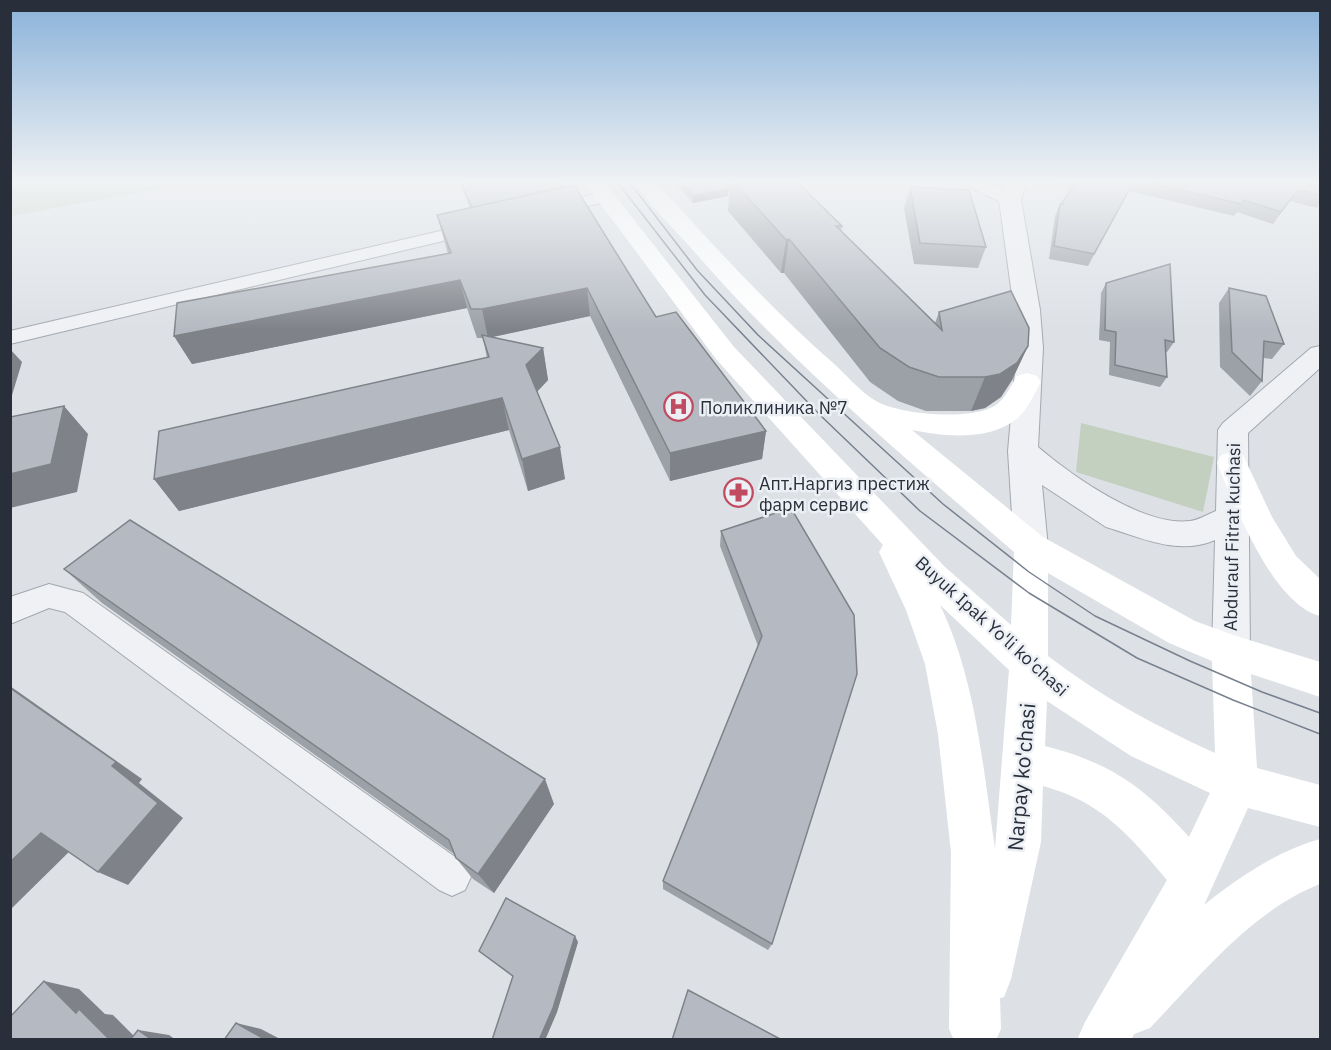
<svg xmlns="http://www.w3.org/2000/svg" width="1331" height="1050" viewBox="0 0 1331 1050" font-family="'IBM Plex Sans',sans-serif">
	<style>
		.green { fill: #c3cfbf }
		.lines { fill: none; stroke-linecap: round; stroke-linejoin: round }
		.minor-casing { stroke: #a3a8af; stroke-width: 2 }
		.tertiary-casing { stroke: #a3a8af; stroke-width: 2 }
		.minor { fill: #eff1f4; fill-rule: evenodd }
		.tertiary { fill: #eff1f4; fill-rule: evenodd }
		.secondary { fill: #fff; fill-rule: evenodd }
		.tram { stroke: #78818e; stroke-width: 1.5 }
		.wall { fill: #9ca0a7 }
		.shaded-wall { fill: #7f8288 }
		.building { fill: #b5bac2; stroke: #7f8288; stroke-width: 1.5 }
		.labels { text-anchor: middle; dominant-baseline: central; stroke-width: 5; stroke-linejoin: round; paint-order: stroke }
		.poi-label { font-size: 18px; fill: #282f3b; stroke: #eceff4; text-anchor: start }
		.street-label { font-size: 18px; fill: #282f3b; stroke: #eceff4 }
		.near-street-label { font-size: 21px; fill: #282f3b; stroke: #eceff4 }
	</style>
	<rect width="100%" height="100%" fill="#dde1e6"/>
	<g class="green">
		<path d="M11,183H190L11,216Z"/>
		<path d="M1081,423L1214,457L1203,512L1076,472Z"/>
	</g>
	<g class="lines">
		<defs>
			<g id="minor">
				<path d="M968,183H989L1016,196L1019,200L1016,204H1004L970,187Z"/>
				<path d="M604,192L610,193L613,197L610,201L549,215L543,214L540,210L543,206Z"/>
				<path d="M479,222L485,223L488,227L485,231L10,344V331Z"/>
				<path d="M49,584L83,593L465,864L471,877L465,890L452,896L439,890L65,612L49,608L10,624V597Z"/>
			</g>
			<path id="tertiary" d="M1006,183H1026L1021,200L1040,310L1043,348L1038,447C1072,476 1144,527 1190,521C1199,520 1208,514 1216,511L1218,430L1223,423L1311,348L1320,346V368L1248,433L1250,651L1244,663L1231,668L1218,663L1212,651L1215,540C1179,556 1142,538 1106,527L1042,485L1048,547L1043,557L1031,560L1019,557L1014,547L1008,451L1017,348L1014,310L999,200Z"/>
		</defs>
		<use href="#minor" class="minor-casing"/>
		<use href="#tertiary" class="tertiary-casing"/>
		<use href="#minor" class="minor"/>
		<use href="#tertiary" class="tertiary"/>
		<g class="secondary">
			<path d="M585,183H605L734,347L945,567L1011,625L1014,552C905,457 793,365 698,256C679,233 650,207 636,183H657C713,245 769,307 832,362C846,374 860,392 876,401C900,415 973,421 996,405C1006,398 1011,385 1017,376L1027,373L1037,376L1041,382C1034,394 1028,409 1018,418C990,441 945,437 912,430L1043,537L1195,621L1233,635L1320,662V697L1251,674L1257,768L1320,785V827L1248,808L1204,905C1238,878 1277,851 1320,839V884C1251,911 1200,976 1150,1028L1134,1034L1131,1040H1077L1085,1022L1167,880C1129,835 1102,802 1043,786L1041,842L1011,979L1004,997L1000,998L1001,1029L996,1040H954L949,1029L951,852L938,734L925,664L906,610L879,552L883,545L716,359ZM1048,573L1169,643L1212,661L1215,753C1155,726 1100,696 1048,656ZM940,605L1009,670L995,849C983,767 976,680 940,605ZM1047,701L1131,756L1210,793L1189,837C1144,787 1111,763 1045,746Z"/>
			<path d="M1232,452L1243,455L1272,517L1296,556L1320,579V616C1272,603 1235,506 1217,463L1221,455Z"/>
		</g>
		<g class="tram">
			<path d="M618,183L705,295L820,415L920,511L1029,593L1137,658L1233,700L1320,734"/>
			<path d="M630,183L697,270L758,335L943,504L1029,572L1095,616L1190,661L1262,692L1320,713"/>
		</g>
	</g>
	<g class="wall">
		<path d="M460,183H560L656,317L766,431L762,459L670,481L590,316L492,337L543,348L548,380L537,392L565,479L528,491L509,430L179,511L154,479L487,358L483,338H477L467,308L192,364L174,336L448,254L437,215L470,208Z"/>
		<path d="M675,183H724L728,196L693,203Z"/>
		<path d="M730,183H798L842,226L841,231L935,323L939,312L1028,346L1012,380L1001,397L985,408L971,411H926L898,401L870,382L784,273H781L728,211Z"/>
		<path d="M1050,183H1320V202L1317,208L1290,201L1273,224L1237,212L1234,216L1129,191L1088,266L1049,259L1055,216L1060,204H1061L1071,189Z"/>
		<path d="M910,187L986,247L978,268L914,264L904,208Z"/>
		<path d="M1106,283L1174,342L1167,352H1165L1167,377L1160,387L1109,375L1110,342L1099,340L1101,293Z"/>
		<path d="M1229,288L1284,344L1272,359L1263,358L1262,381L1250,396L1220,367L1219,303Z"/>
		<path d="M791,508L772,944L768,950L663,889V881L758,646L720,546L721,531Z"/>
		<path d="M64,569L554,804L494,893L473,879L456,858L454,854L102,603Z"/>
		<path d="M578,942L557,1012L545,1040H492L513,977L479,951Z"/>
	</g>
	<g class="shaded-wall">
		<path d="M729,188L728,196L693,203V196Z"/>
		<path d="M789,239L784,273H781L786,240Z"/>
		<path d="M460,280L467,308L192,364L174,336Z"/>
		<path d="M587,288L590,316L488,338L482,309Z"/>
		<path d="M1028,346L1012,380L1001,397L985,408L971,411L985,377Z"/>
		<path d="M543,348L548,380L532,397L526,365Z"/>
		<path d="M10,349L22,362L10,402Z"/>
		<path d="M502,398L509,430L179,511L154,479Z"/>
		<path d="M64,406L88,434L77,492L10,508V474Z"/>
		<path d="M766,431L762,459L670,481V453Z"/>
		<path d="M560,447L565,479L528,491L522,459Z"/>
		<path d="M10,686L142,779L139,783L183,818L128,885L98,872Z"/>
		<path d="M545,779L554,804L494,893L478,874Z"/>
		<path d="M41,833L74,847L10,910V862Z"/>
		<path d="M575,936L578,942L557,1012L545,1040H539Z"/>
		<path d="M44,981L79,989L105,1014L113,1015L138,1040H110L76,1013Z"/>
		<path d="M236,1023L261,1029L282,1040H266Z"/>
		<path d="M138,1030L169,1035L176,1040H152Z"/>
	</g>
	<g class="building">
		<path d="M461,183H560L563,187L472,208Z"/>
		<path d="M682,183H724L729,188L693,196Z"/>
		<path d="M735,183H798L842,226H836L942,330L939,312L1011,291L1029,328L1028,346L1017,363L1000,374L985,377H939L909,367L880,348L789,239L786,240Z"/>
		<path d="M1075,183H1133L1094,254L1054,246L1060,204H1064L1062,203Z"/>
		<path d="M1149,183H1320V195L1298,190L1281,212L1243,200L1242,204Z"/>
		<path d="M574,185L656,317L676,312L766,431L670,453L587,288L482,309H471L460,280L174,336L177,303L451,253L437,215Z"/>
		<path d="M910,187L969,190L986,247L920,243Z"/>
		<path d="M1170,264L1174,342L1165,340L1167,377L1115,365L1116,332L1105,330L1106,283Z"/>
		<path d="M1229,288L1266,296L1284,344L1264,341L1262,381L1232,352Z"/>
		<path d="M482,335L543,348L526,365L560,447L522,459L502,398L154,479L159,431L489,357Z"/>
		<path d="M64,406L51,464L10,474V417Z"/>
		<path d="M791,508L854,615L857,674L772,944L663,881L762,636L721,531Z"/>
		<path d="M130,520L545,779L478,874L456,858L449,840L64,569Z"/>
		<path d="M10,688L116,762L112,766L158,803L98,872L41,833L10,862Z"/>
		<path d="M506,898L575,936L553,1008L539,1040H492L513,976L479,951Z"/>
		<path d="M44,981L76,1013L79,1009L110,1040H10V1017Z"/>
		<path d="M688,990L782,1040H672Z"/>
		<path d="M236,1023L266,1040H224Z"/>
		<path d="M138,1030L152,1040H130Z"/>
	</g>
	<linearGradient id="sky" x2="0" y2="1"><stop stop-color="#89b2d9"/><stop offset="0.55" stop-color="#f0f2f4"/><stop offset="1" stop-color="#f0f2f4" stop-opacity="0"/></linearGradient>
	<rect width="1331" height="330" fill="url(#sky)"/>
	<defs>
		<symbol id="hospital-ring" viewBox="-11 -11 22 22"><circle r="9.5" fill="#eceff4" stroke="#c14b61" stroke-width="1.5"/><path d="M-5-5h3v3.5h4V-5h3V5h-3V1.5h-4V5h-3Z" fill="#c14b61"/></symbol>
		<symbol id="pharmacy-ring" viewBox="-11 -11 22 22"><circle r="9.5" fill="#eceff4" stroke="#c14b61" stroke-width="1.5"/><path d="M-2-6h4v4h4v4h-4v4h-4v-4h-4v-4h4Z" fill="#c14b61"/></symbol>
	</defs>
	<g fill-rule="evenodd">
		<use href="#hospital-ring" x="662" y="390" width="33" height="33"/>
		<use href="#pharmacy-ring" x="722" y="476" width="33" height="33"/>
	</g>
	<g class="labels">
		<g class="poi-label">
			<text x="700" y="407">Поликлиника №7</text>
			<text x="759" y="483">Апт.Наргиз престиж<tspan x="759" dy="21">фарм сервис</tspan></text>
		</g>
		<g class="street-label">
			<text transform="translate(1232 537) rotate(-89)">Abdurauf Fitrat kuchasi</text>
			<text transform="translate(992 626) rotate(42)">Buyuk Ipak Yo'li ko'chasi</text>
		</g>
		<g class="near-street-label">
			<text transform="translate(1021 777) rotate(-85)">Narpay ko'chasi</text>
		</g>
	</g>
	<rect width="1331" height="1050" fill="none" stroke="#282f3b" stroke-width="24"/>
</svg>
